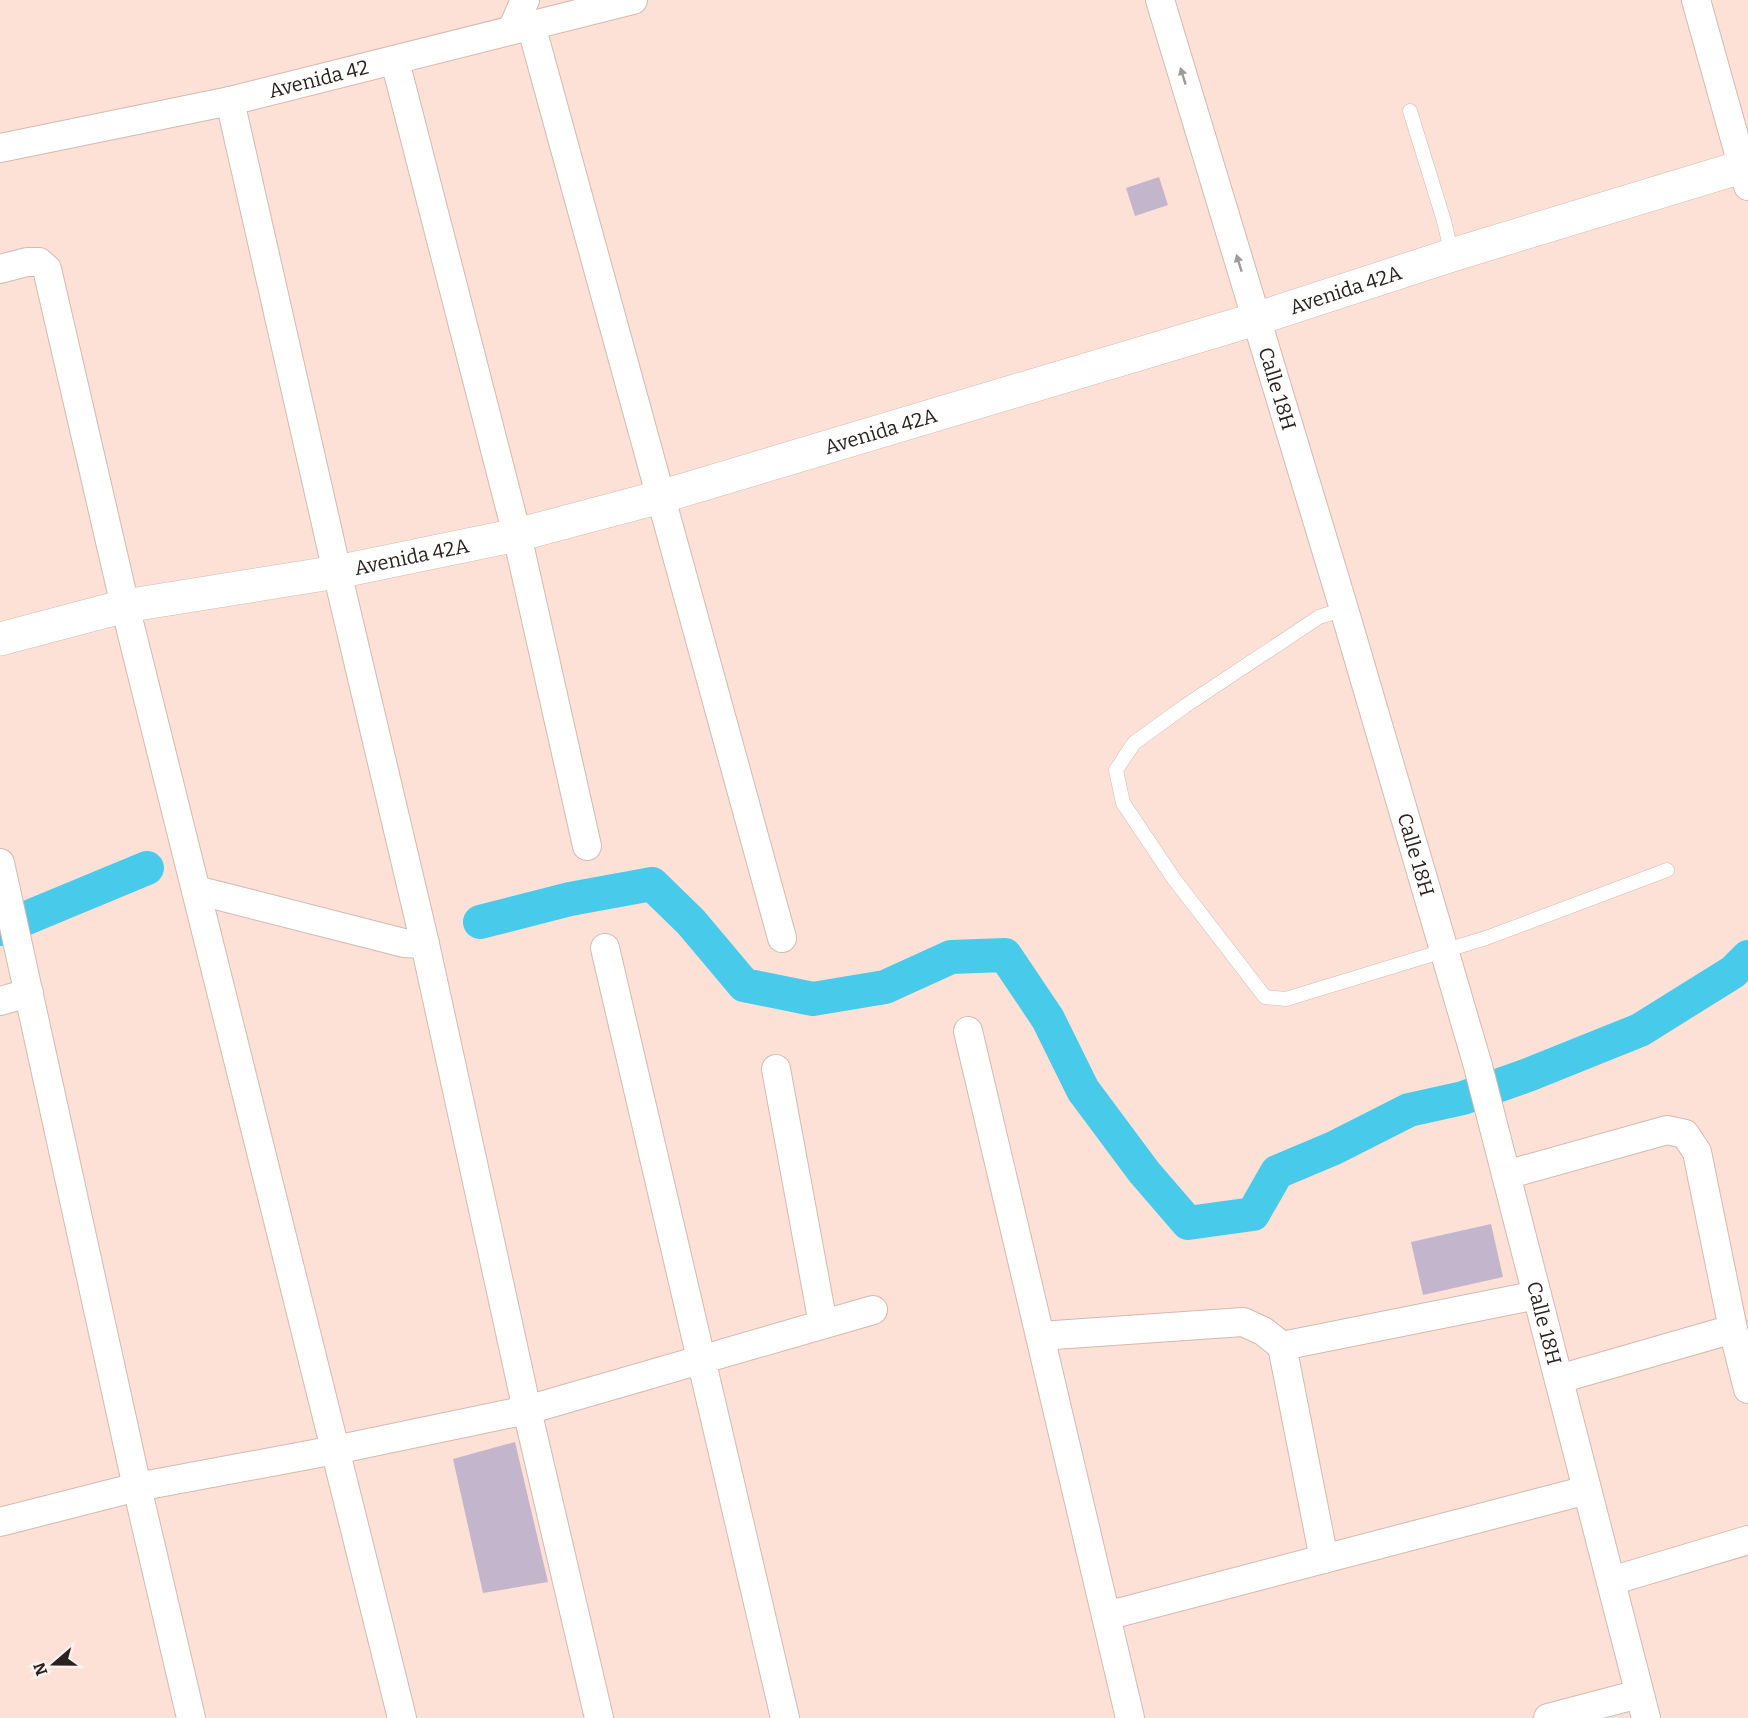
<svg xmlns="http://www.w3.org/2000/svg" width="1748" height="1718" viewBox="0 0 1748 1718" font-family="Bitter,serif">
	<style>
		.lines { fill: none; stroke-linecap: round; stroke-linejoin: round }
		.canal { stroke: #48caea; stroke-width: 34 }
		.building { fill: #c3b5cb }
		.service-casing { stroke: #d4b9af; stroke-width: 15 }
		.minor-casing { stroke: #d4b9af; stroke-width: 30 }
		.tertiary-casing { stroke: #d4b9af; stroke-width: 34 }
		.service { stroke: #fff; stroke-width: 14 }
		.minor { stroke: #fff; stroke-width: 28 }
		.tertiary { stroke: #fff; stroke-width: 33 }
		.oneway { fill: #a09b9a }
		.labels { text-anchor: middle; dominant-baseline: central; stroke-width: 4.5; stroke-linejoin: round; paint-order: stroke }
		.street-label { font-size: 20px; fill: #2b211e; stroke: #fdf2ee }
	</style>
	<rect width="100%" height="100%" fill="#fde1d7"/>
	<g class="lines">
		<g class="canal">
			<path d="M480,922L570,899L652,884L691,922L744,985L813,999L885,987L951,957L1005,955L1048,1019L1083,1090L1144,1172L1188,1223L1253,1214L1277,1172L1334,1148L1409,1110L1463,1098L1528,1075L1640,1030L1733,972L1748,957"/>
			<path d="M0,929L147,868"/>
		</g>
	</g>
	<g class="building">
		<path d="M1159,177L1168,205L1135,216L1126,188Z"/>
		<path d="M1491,1224L1503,1277L1423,1295L1411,1242Z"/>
		<path d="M515,1442L548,1582L483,1593L453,1459Z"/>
	</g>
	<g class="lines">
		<defs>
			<g id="service">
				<path d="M1410,111L1444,221L1452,255"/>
				<path d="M1344,609L1319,617L1185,706L1134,743L1116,770L1123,803L1174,879L1265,997L1286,999L1486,938L1667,870"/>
			</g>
			<g id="minor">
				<path id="s1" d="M1160,0L1344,609L1478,1066L1646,1718"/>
				<path d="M1696,0L1748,186"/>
				<path d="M531,25L782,938"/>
				<path d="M512,30L525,0"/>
				<path d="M395,61L517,535L587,846"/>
				<path id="s2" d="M0,148L230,101L633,0"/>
				<path d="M0,269L27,262H39L47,269L125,606L402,1718"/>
				<path d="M0,863L137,1487L191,1718"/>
				<path d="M196,890L404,943L425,944L337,572L230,101"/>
				<path d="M425,944L527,1410L599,1718"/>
				<path d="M605,948L785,1718"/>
				<path d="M0,1001L29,993"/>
				<path d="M968,1031L1130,1718"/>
				<path d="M776,1069L823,1324"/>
				<path d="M1506,1175L1667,1130L1685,1134L1697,1152L1733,1329L1748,1389"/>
				<path d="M1040,1336L1243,1322L1263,1331L1282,1346"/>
				<path d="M1559,1379L1733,1329"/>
				<path d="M0,1522L137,1487L335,1450L527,1410L873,1310"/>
				<path d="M1324,1559L1282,1346L1537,1295"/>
				<path d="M1611,1581L1748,1540"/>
				<path d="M1106,1616L1587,1490"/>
				<path d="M1548,1718L1639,1694"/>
			</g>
			<g id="tertiary">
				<path id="s3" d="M0,639L125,606L337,572L517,535L660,497L1256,319L1452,255L1748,165"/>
			</g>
		</defs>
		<use href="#service" class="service-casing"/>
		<use href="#minor" class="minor-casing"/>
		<use href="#tertiary" class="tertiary-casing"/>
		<use href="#service" class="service"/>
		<use href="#minor" class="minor"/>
		<use href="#tertiary" class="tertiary"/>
	</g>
	<defs><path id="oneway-solid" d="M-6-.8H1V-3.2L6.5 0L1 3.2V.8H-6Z" transform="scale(1.5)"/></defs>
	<g class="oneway">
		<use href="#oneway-solid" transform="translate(1183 76) rotate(-107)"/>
		<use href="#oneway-solid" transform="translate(1239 263) rotate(-107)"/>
	</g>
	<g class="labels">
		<g class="street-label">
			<text stroke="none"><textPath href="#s2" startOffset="326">Avenida 42</textPath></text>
			<text stroke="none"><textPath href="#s3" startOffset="1392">Avenida 42A</textPath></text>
			<text stroke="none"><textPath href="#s1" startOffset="406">Calle 18H</textPath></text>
			<text stroke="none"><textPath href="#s3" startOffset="906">Avenida 42A</textPath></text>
			<text stroke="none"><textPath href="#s3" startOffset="420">Avenida 42A</textPath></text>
			<text stroke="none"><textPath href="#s1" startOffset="892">Calle 18H</textPath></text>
			<text stroke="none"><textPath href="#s1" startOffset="1378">Calle 18H</textPath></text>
		</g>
	</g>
	<g transform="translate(54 1664) rotate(250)" stroke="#fdf2ee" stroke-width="4.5" paint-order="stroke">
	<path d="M0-4.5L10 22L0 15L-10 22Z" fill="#2b211e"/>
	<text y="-9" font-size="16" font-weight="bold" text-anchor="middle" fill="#2b211e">N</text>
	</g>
</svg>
